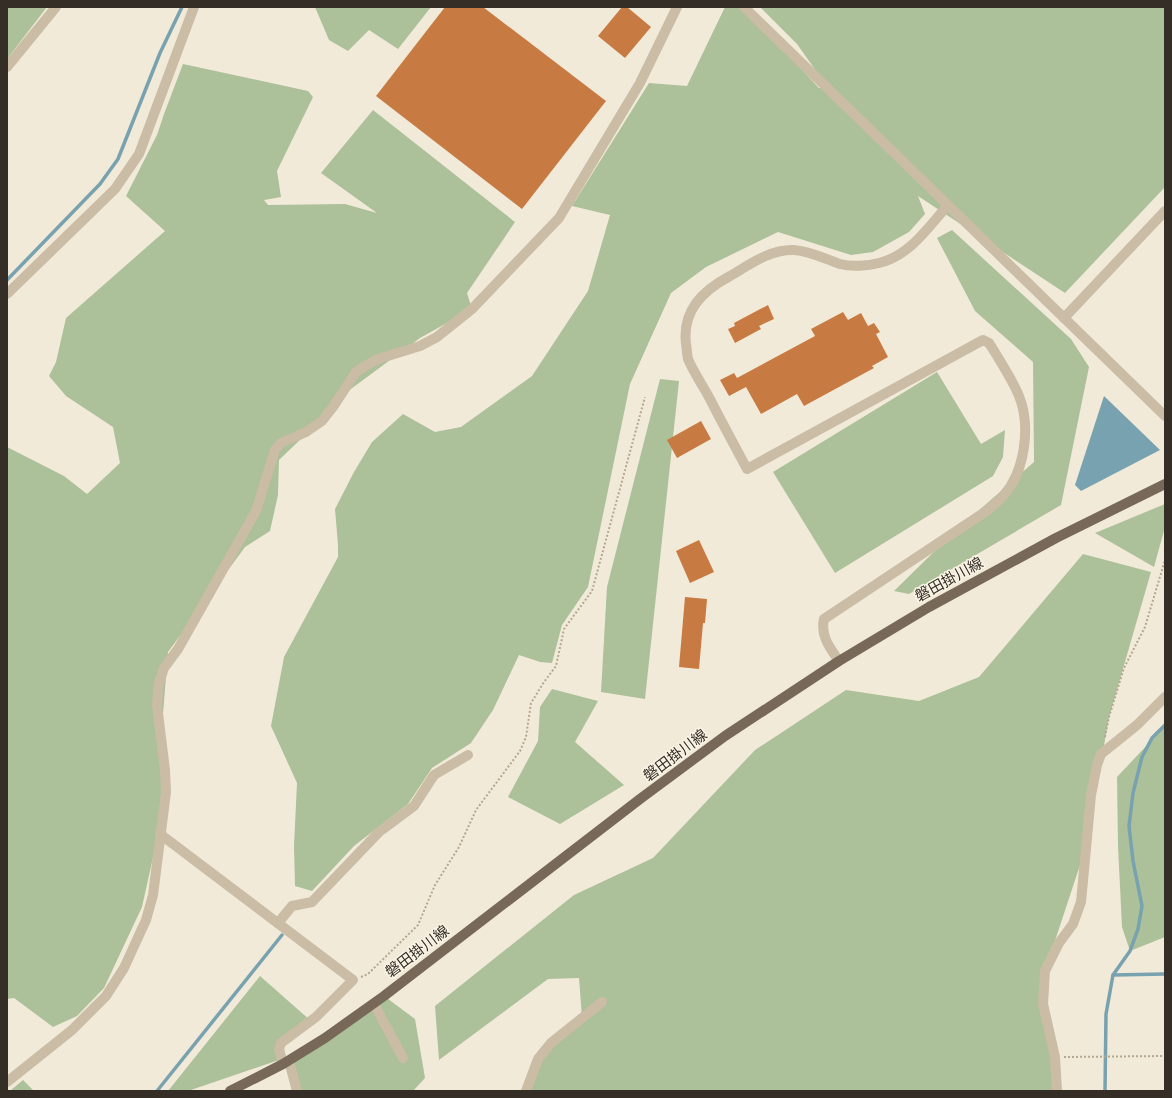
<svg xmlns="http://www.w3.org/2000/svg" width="1172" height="1098" viewBox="0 0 1172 1098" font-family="'Space Grotesk','Noto Sans JP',sans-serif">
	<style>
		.green { fill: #acc099 }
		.water { fill: #78a2af }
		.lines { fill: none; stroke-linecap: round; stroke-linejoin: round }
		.stream { stroke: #78a2af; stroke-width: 3.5 }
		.building { fill: #c77a41 }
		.path { stroke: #b5a78f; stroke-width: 2; stroke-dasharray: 2 2; stroke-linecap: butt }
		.minor { stroke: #cabca5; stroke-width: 10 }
		.major { stroke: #776857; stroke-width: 10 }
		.labels { text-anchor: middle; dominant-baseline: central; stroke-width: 3; stroke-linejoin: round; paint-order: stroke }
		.street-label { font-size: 15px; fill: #352e26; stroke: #f9f4e5 }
	</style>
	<rect width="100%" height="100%" fill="#f2ead9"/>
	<g class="green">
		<path d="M7,7H47L7,59Z"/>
		<path d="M315,7H431L398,49L369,30L348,51L329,40Z"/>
		<path d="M725,7H743L819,88H828L797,44L760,7H1165V187L1065,293L918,196L925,214L909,232L873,252L851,255L778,232L706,267L671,293L630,384L588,587L562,625L552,663L540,662L519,655L493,710L471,743L432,768L408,804L354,846L312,891L295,886L294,846L297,783L271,726L284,657L338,557V545L335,509L354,472L372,442L403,414L435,432L461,427L532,376L588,291L610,215L572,206L649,83L687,86Z"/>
		<path d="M183,64L308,91L313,97L277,171L281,197L264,200L268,205L345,204L377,213L321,173L373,110L515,222L467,293L472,309L420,338L340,397L328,413L279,460L278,495L270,531L245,547L168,652L161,739L162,817L142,907L104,988L77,1016L53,1027L14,998L7,999V447L64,476L87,494L120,463L113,427L66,396L49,376L56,362L66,318L165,231L126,196L157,135L164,114Z"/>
		<path d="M952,230L1071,339L1089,367L1061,505L909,594L894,591L952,534L1034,462L1033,362L975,311L937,238Z"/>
		<path d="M937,372L981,444L1005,430L1003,457L993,476L835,573L773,472Z"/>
		<path d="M660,379L679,381L645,699L601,692L607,587Z"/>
		<path d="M1165,504V527L1154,567L1095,533Z"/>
		<path d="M1083,554L1151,572L1109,717L1086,847L1045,971L1056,1091H526L548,1040L582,1018L579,978L548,979L439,1060L435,1006L574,895L653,858L755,750L846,690L919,701L979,677Z"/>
		<path d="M552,689L598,701L575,742L624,785L560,824L508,797L538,741L540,707Z"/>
		<path d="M1165,726V937L1130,951L1122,927L1118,846L1117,777Z"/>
		<path d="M260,976L311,1021L282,1043V1059L188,1091H168Z"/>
		<path d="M384,996L415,1019L425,1078L413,1091H299L289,1061Z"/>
		<path d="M23,1080L34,1091H10Z"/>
	</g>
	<path class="water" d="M1104,396L1160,450L1081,491L1075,485Z"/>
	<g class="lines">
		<g class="stream">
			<path d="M7,280L100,184L118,159L160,53L182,7"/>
			<path d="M1113,975L1165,974"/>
			<path d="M157,1091L282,935"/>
			<path d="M1105,1091L1106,1014L1113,975L1130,951L1138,929L1142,906L1133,861L1129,826L1133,793L1142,757L1152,738L1165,725"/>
		</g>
	</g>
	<g class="building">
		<path d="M445,7H483L606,101L522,209L376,96Z"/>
		<path d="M622,7H627L651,27L625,58L598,36Z"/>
		<path d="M768,305L774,319L759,326L761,329L735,343L728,329L735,326L734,323Z"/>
		<path d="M843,312L848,320L861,313L868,326L874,323L880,332L876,334L888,357L872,366L874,368L804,406L797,394L761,414L746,387L729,396L720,380L734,373L737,378L815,336L811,329Z"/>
		<path d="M701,421L711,439L677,458L667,440Z"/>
		<path d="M699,540L714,572L690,583L676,551Z"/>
		<path d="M685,597L707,599L705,623H703L699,669L679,667Z"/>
	</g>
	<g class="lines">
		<g class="path">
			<path d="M1105,737L1109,717L1124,668L1145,627L1165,560"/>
			<path d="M361,977L368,974L418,925L435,885L459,847L476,810L520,751L526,737L531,703L544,682L556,666L564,629L592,591L645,397"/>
			<path d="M1064,1057L1165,1056"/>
		</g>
		<g class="minor">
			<path d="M744,7L1165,416"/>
			<path d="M7,67L56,7"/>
			<path d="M7,294L115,189L139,154L194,7"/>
			<path d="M1064,318L1165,211"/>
			<path d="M839,661C830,648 820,636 824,619L988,510C993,505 999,501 1004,495C1025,471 1031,426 1019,396C1012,379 999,359 989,343L983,340L747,469C735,446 722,423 710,399C703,386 694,373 688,359C687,355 687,349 686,344C682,311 702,291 730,276C749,265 770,249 794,250C810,251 825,259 840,264C851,267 868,266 879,263C909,256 928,228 947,206"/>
			<path d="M160,834L353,980L316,1017L281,1043L279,1049L283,1064"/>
			<path d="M278,923L292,906L312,902L379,832L414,806L434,775L468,755"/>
			<path d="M374,1004L403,1058"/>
			<path d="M289,1061L297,1091"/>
			<path d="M7,1082L72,1030L106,996L124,968L146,920L153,895L166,792L165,770L157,705L159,683L164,668L178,649L256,511L275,450L281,443L306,432L322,421L333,407L356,372L365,366L378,359L420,346L437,337L472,309L559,218L640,83L677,7"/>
			<path d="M526,1091L538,1059L551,1043L602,1002"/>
			<path d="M1057,1091L1055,1057L1043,1004L1045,971L1059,943L1073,924L1081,902L1091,795L1097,765L1101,754L1137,725L1165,697"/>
		</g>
		<path class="major" d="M230,1091L283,1064L325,1038L384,996L640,799L725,736L839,661L929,607L1056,538L1165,484"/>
	</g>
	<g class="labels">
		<g class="street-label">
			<text transform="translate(949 579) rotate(-29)">磐田掛川線</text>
			<text transform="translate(675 755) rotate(-37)">磐田掛川線</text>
			<text transform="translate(417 951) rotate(-37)">磐田掛川線</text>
		</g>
	</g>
	<rect width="1172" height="1098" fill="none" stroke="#352e26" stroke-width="16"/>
</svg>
